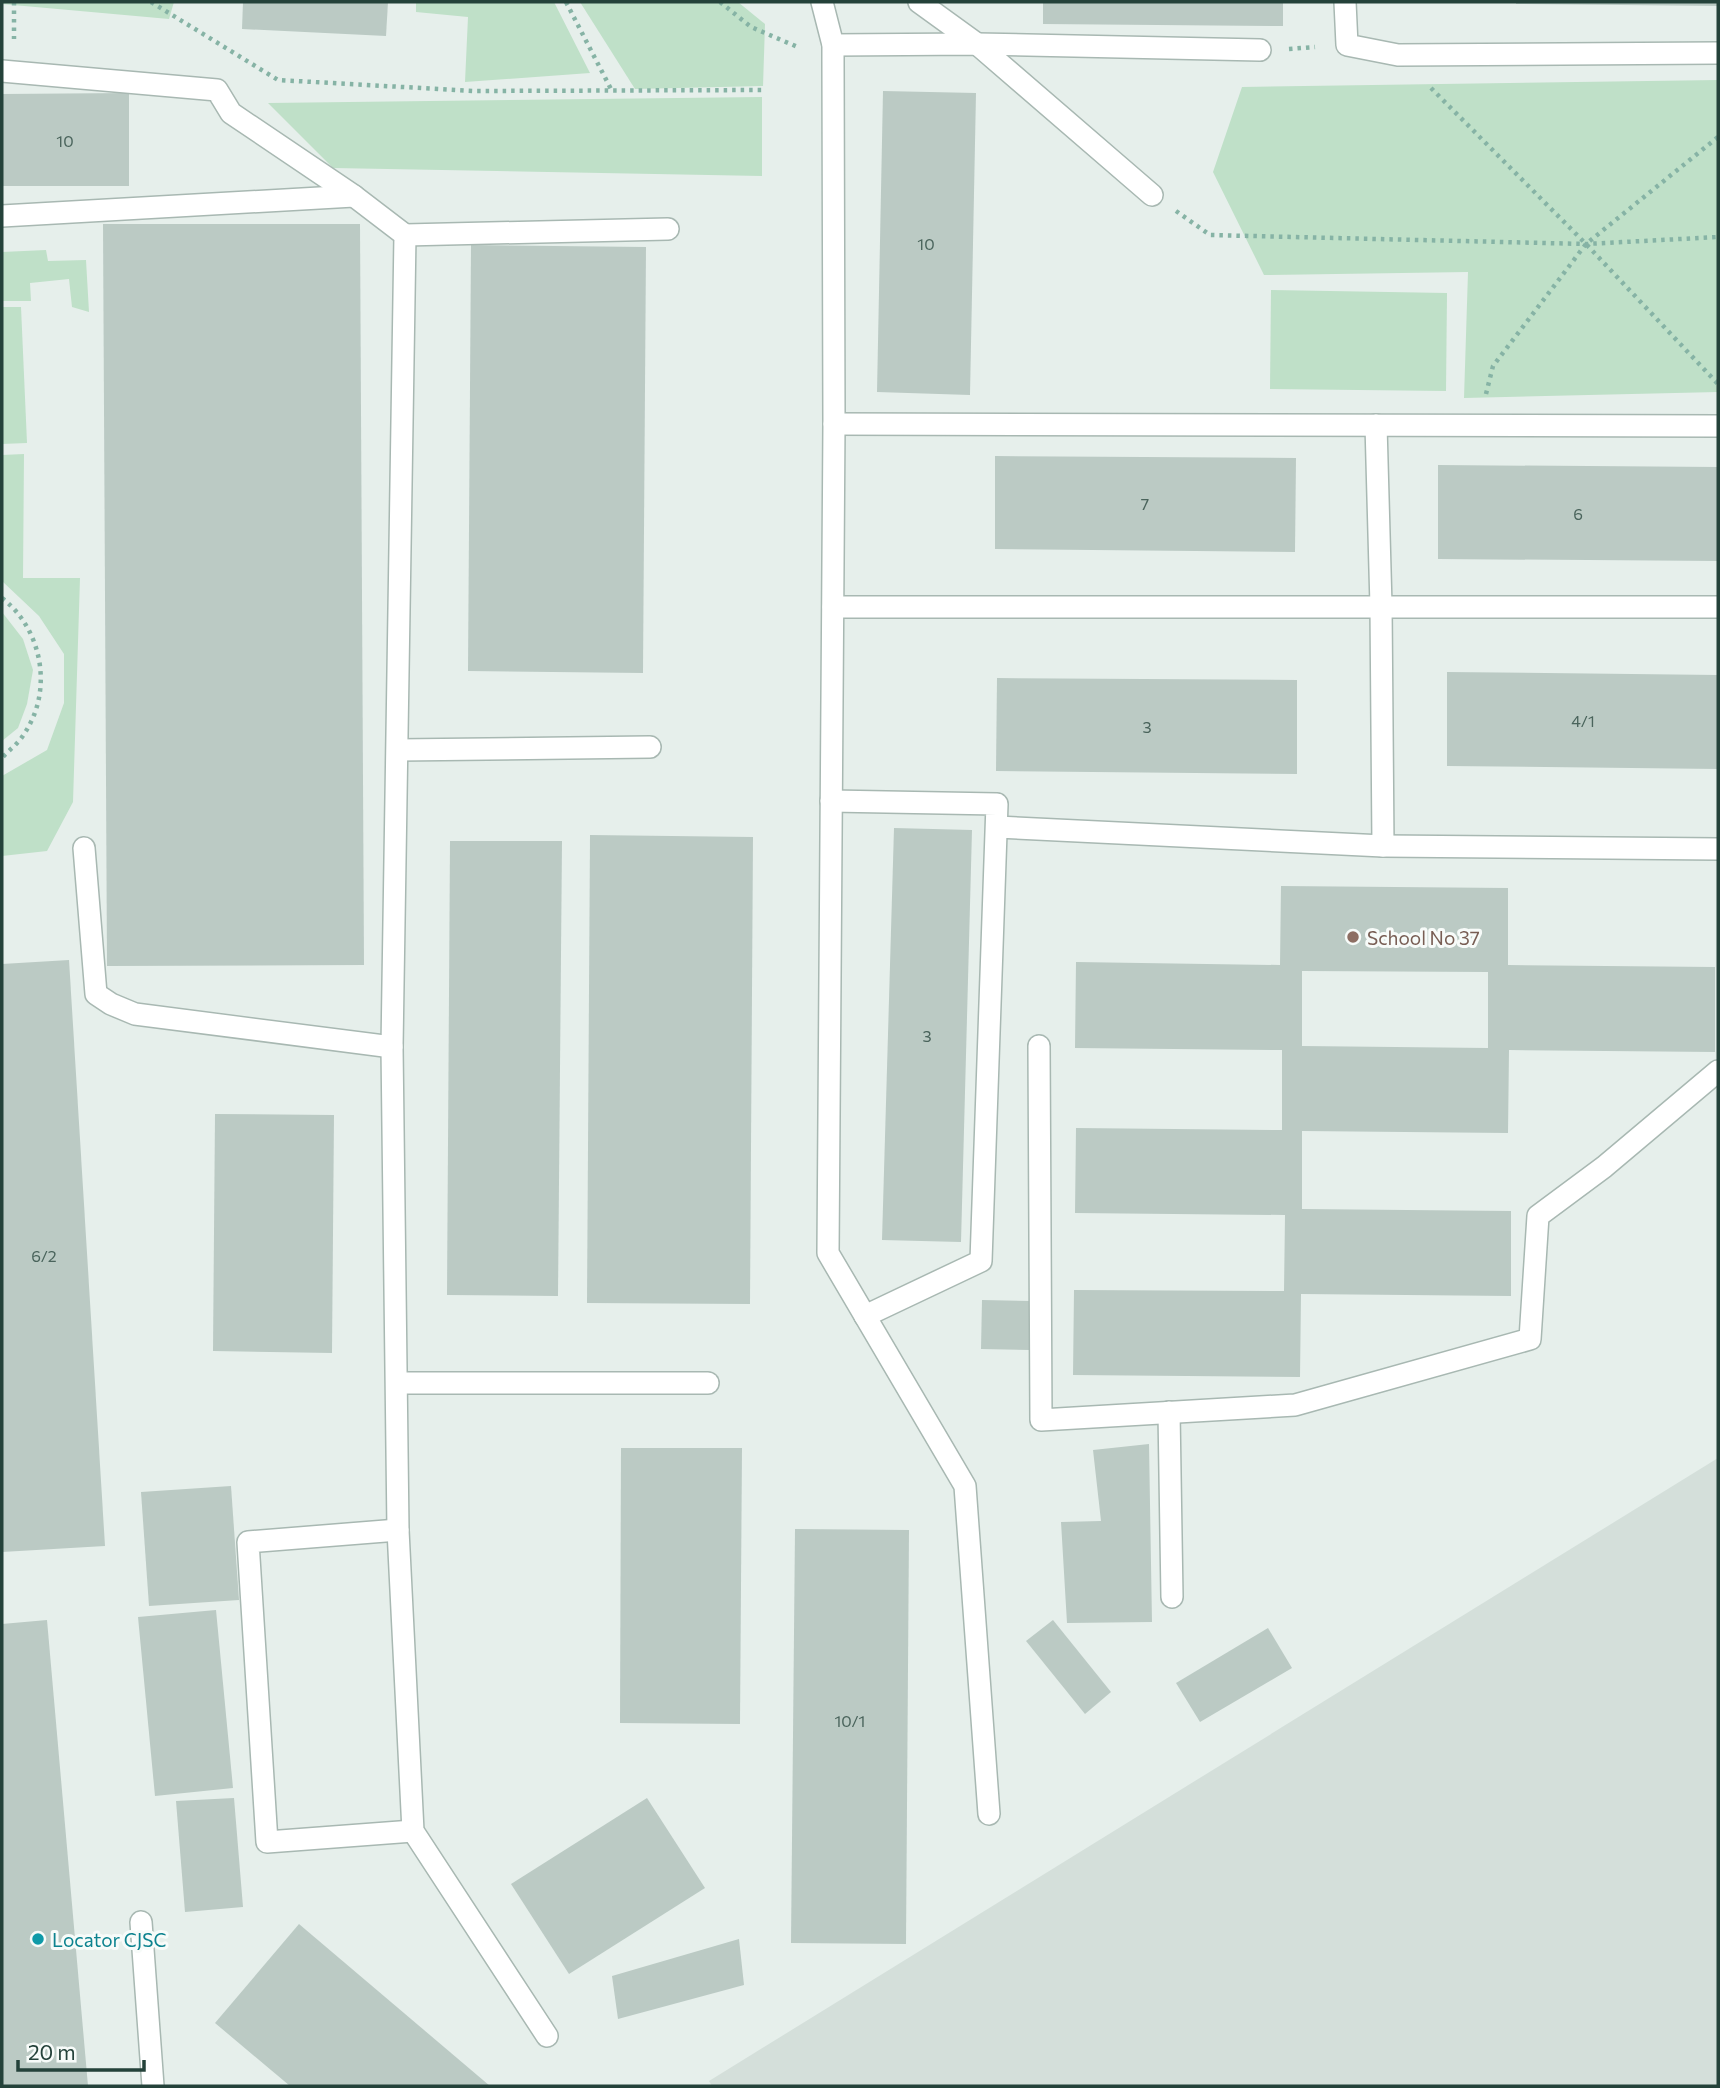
<svg xmlns="http://www.w3.org/2000/svg" width="1720" height="2088" viewBox="0 0 1720 2088" font-family="Commissioner,sans-serif">
	<style>
		.built { fill: #d4dfda }
		.green { fill: #bfe0c8 }
		.building { fill: #bbcac4; fill-rule: evenodd }
		.lines { fill: none; stroke-linecap: round; stroke-linejoin: round }
		.lane-casing { stroke: #a8b8b2; stroke-width: 24 }
		.street-casing { stroke: #a8b8b2; stroke-width: 24 }
		.path { stroke: #86b3a5; stroke-width: 4.5; stroke-dasharray: 3.5 5; stroke-linecap: butt }
		.lane { stroke: #fff; stroke-width: 21 }
		.street { stroke: #fff; stroke-width: 21 }
		.education-dot { fill: #8d6e63; stroke: #f7fbf9; stroke-width: 2.5 }
		.culture-dot { fill: #0f9aa8; stroke: #f7fbf9; stroke-width: 2.5 }
		.labels { text-anchor: middle; dominant-baseline: central; stroke-width: 6; stroke-linejoin: round; paint-order: stroke }
		.number-label { font-size: 16px; fill: #4a645c }
		.education-label { font-size: 19px; fill: #785e54; stroke: #f7fbf9; text-anchor: start }
		.culture-label { font-size: 19px; fill: #0d838f; stroke: #f7fbf9; text-anchor: start }
	</style>
	<rect width="100%" height="100%" fill="#e6efeb"/>
	<path class="built" d="M1718,1458V2086H712L709,2081Z"/>
	<g class="green">
		<path d="M2,2H174L169,19L2,4Z"/>
		<path d="M416,2H554L590,73L465,82L468,17L416,12Z"/>
		<path d="M580,2H738L765,24L763,86L635,89Z"/>
		<path d="M1718,80V392L1464,398L1468,272L1264,275L1213,172L1242,87Z"/>
		<path d="M762,97V176L333,168L268,103Z"/>
		<path d="M46,250L48,261L86,260L89,312L72,307L69,279L30,283L31,301H2V252Z"/>
		<path d="M1271,290L1447,293L1446,391L1270,389Z"/>
		<path d="M2,307H21L27,443L2,444Z"/>
		<path d="M24,454L23,578H80L73,802L47,851L2,856V776L47,750L64,703V654L39,616L2,581V455Z"/>
		<path d="M2,612L23,639L33,670L27,704L18,728L2,741Z"/>
	</g>
	<g class="building">
		<path d="M243,2H388L386,36L242,29Z"/>
		<path d="M1043,2H1283V26L1043,24Z"/>
		<path d="M1516,2H1718V6L1516,4Z"/>
		<path d="M883,91L976,93L970,395L877,392Z"/>
		<path d="M129,93V186H2V94Z"/>
		<path d="M103,224H360L364,965L107,966Z"/>
		<path d="M471,245L646,247L643,673L468,671Z"/>
		<path d="M995,456L1296,458L1295,552L995,549Z"/>
		<path d="M1438,465L1718,467V561L1438,559Z"/>
		<path d="M1447,672L1718,675V769L1447,766Z"/>
		<path d="M997,678L1297,680V774L996,771Z"/>
		<path d="M894,828L972,830L961,1242L882,1240Z"/>
		<path d="M590,835L753,837L750,1304L587,1303Z"/>
		<path d="M450,841H562L558,1296L447,1295Z"/>
		<path d="M1281,886L1508,888V965L1715,967V1052L1509,1050L1508,1133L1302,1131V1209L1511,1211V1296L1301,1294L1300,1377L1073,1375L1074,1290L1284,1291L1285,1215L1075,1213L1076,1128L1282,1130V1050L1075,1048L1076,962L1280,965ZM1302,971L1488,972V1048L1302,1046Z"/>
		<path d="M69,960L105,1546L2,1552V964Z"/>
		<path d="M215,1114L334,1115L332,1353L213,1351Z"/>
		<path d="M982,1300L1031,1301L1030,1350L981,1349Z"/>
		<path d="M1149,1444L1152,1622L1067,1623L1061,1522L1101,1521L1093,1450Z"/>
		<path d="M621,1448H742L740,1724L620,1723Z"/>
		<path d="M231,1486L239,1600L149,1606L141,1492Z"/>
		<path d="M795,1529L909,1530L906,1944L791,1943Z"/>
		<path d="M216,1610L233,1788L155,1796L138,1617Z"/>
		<path d="M47,1620L88,2086H2V1624Z"/>
		<path d="M1053,1620L1111,1692L1085,1714L1026,1641Z"/>
		<path d="M1268,1628L1292,1668L1200,1722L1176,1683Z"/>
		<path d="M234,1798L243,1907L185,1912L176,1801Z"/>
		<path d="M647,1798L705,1888L569,1974L511,1884Z"/>
		<path d="M299,1924L490,2086H290L215,2023Z"/>
		<path d="M739,1939L744,1985L618,2019L612,1976Z"/>
	</g>
	<g class="lines">
		<defs>
			<g id="lane">
				<path d="M919,2L977,44L1152,195"/>
				<path d="M1345,2L1347,45L1398,55L1718,53"/>
				<path d="M833,45L977,44L1260,50"/>
				<path d="M2,71L217,90L231,113L354,196L405,235L392,1047L398,1530L413,1831L547,2036"/>
				<path d="M2,216L354,196"/>
				<path d="M405,235L668,229"/>
				<path d="M834,424L1718,426"/>
				<path d="M833,607H1718"/>
				<path d="M398,750L650,747"/>
				<path d="M831,801L997,804L981,1261L865,1316"/>
				<path d="M997,827L1383,846L1381,606L1376,425"/>
				<path d="M1383,846L1718,849"/>
				<path d="M84,848L96,994L111,1004L135,1014L392,1047"/>
				<path d="M1039,1046L1041,1420L1295,1405L1530,1339L1538,1216L1604,1167L1718,1071"/>
				<path d="M397,1383H708"/>
				<path d="M1169,1412L1172,1597"/>
				<path d="M398,1530L248,1542L267,1842L413,1831"/>
				<path d="M141,1922L153,2086"/>
			</g>
			<path id="street" d="M822,2L833,45V62L834,424L828,1253L965,1486L989,1814"/>
		</defs>
		<use href="#lane" class="lane-casing"/>
		<use href="#street" class="street-casing"/>
		<g class="path">
			<path d="M14,2V39"/>
			<path d="M151,2L278,80L474,91L764,90"/>
			<path d="M566,2L612,91"/>
			<path d="M720,2L751,27L800,48"/>
			<path d="M1289,49L1315,47"/>
			<path d="M1431,88L1586,244L1718,384"/>
			<path d="M1176,211L1210,235L1586,244L1718,237"/>
			<path d="M1486,394L1493,366L1586,244L1718,137"/>
			<path d="M2,598C42,629 54,690 24,734C19,743 9,750 2,758"/>
		</g>
		<use href="#lane" class="lane"/>
		<use href="#street" class="street"/>
	</g>
	<circle class="education-dot" cx="1353" cy="937" r="7"/>
	<circle class="culture-dot" cx="38" cy="1939" r="7"/>
	<g class="labels">
		<g class="number-label">
			<text x="65" y="140">10</text>
			<text x="926" y="243">10</text>
			<text x="1145" y="503">7</text>
			<text x="1578" y="513">6</text>
			<text x="1583" y="720">4/1</text>
			<text x="1147" y="726">3</text>
			<text x="927" y="1035">3</text>
			<text x="44" y="1255">6/2</text>
			<text x="850" y="1720">10/1</text>
		</g>
		<g class="education-label">
			<text x="1367" y="937">School No 37</text>
		</g>
		<g class="culture-label">
			<text x="52" y="1939">Locator CJSC</text>
		</g>
	</g>
	<rect width="1720" height="2088" fill="none" stroke="#24423a" stroke-width="7"/>
	<path d="M18 2060v10h126v-10" fill="none" stroke="#24423a" stroke-width="3.5"/>
	<text x="28" y="2060" font-size="21" fill="#24423a" stroke="#f7fbf9" stroke-width="5" paint-order="stroke">20 m</text>
</svg>
